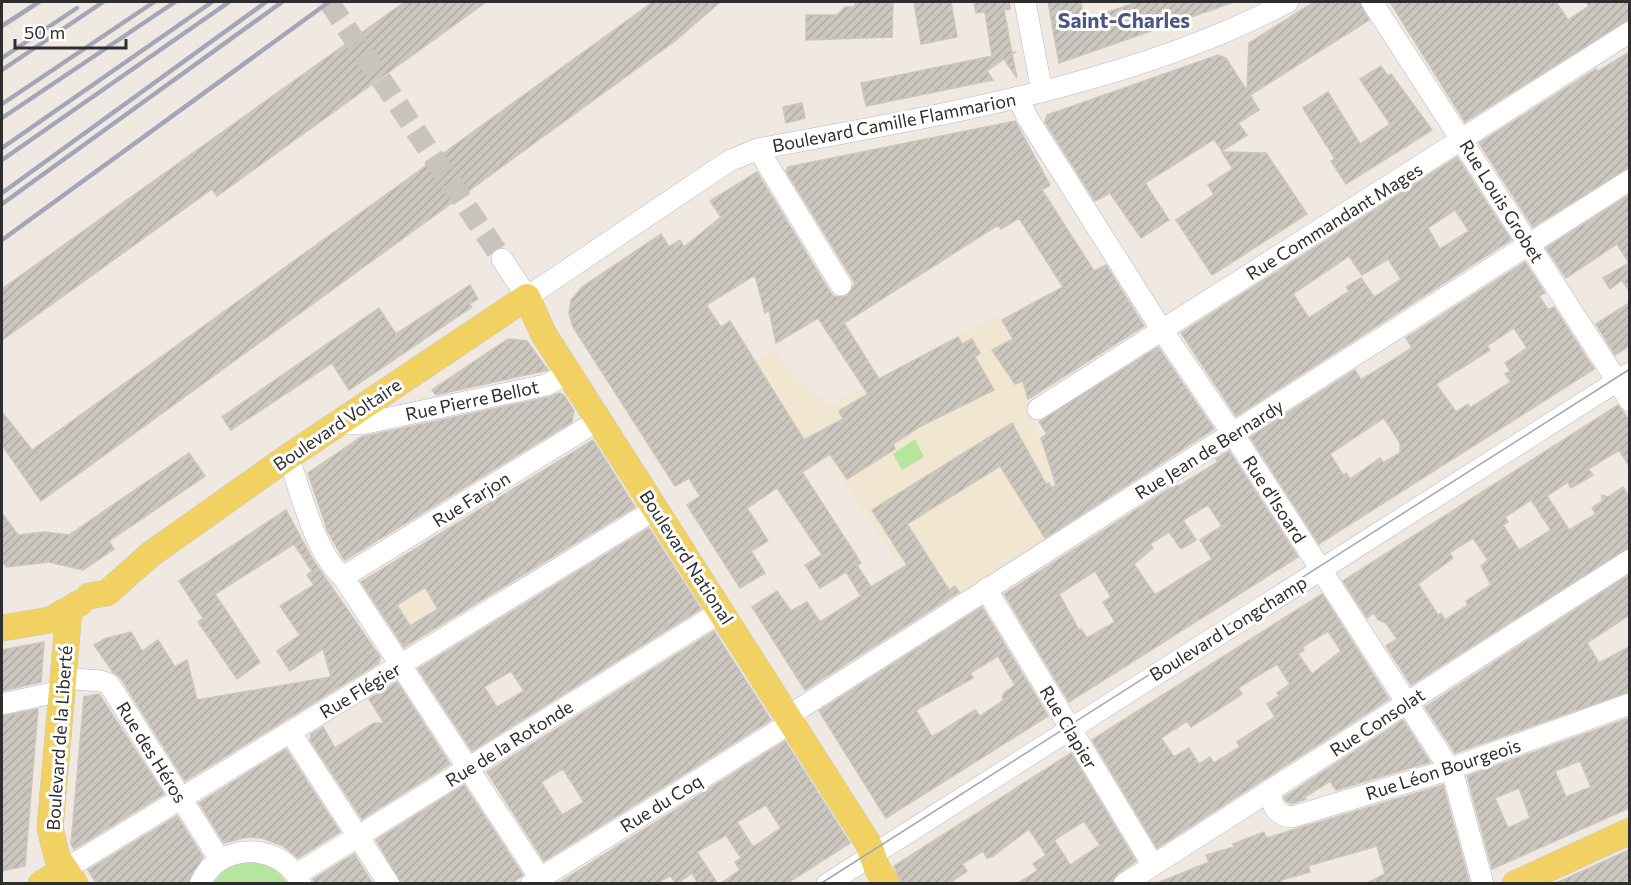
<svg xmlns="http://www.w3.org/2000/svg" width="1631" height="885" viewBox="0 0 1631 885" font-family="Commissioner,sans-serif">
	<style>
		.education { fill: #f0e6d1 }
		.park { fill: #b6e59e }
		.building { fill: url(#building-hatch); stroke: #cbc5ba; stroke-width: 1.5; fill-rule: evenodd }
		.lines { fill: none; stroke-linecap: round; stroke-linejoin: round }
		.minor-tunnel { stroke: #c8c4bd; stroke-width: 21; stroke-dasharray: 21 10; stroke-linecap: butt }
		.minor-casing { stroke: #b4b7c1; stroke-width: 22 }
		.major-casing { stroke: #c9c9c9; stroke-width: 27 }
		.minor { stroke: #fff; stroke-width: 21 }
		.major { stroke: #f2d163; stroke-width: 26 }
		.tram { stroke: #a3a6b8; stroke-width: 1.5 }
		.rail { stroke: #a3a6b8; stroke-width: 4.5 }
		.labels { text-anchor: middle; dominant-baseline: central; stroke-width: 6; stroke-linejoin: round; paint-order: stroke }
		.street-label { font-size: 18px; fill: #2e2e2e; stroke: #fff }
		.quarter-label { font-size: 21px; font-weight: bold; fill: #4d5680; stroke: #fff }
	</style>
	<defs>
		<pattern id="building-hatch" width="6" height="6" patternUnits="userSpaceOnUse" patternTransform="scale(1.5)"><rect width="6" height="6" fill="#cbc7bf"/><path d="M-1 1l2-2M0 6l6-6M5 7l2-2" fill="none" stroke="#afaba4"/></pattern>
	</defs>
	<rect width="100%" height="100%" fill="#efe9e1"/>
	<g class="education">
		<path d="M1001,314L1051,476L1079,519L930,612L828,456L818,462L755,361L774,349L795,377L830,405Z"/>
		<path d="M404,555L449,624L404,652L359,583Z"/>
	</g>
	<g class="park">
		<path d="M915,439L924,457L902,470L893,454Z"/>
		<path d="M242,862C261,862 276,866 287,883L212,884L226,868Z"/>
	</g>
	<g class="building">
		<path d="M405,2H486L217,196L212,189L2,340V289Z"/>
		<path d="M653,2H720L675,41L41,501L2,445V412L32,450Z"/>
		<path d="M855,2H893L892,37L806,40V15H837L845,7H855Z"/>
		<path d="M914,2H951L957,37L921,44Z"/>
		<path d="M974,2H1009L1010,9L1004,10L1012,53L1016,52L1012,54L1017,78L1004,59L987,71L993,80L866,106L861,83L992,56L985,12L976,13Z"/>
		<path d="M1048,2H1081L1084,20L1138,2L1231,3L1059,63Z"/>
		<path d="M1314,2H1359L1369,20L1250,95L1259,110L1238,123L1247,135L1222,151L1214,139L1145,183L1169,220L1141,238L1110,193L1095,201L1045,122L1047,115L1218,55L1226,58L1247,91L1249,43Z"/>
		<path d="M1390,2H1556L1568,20L1589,6L1586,2H1629V19L1465,122Z"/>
		<path d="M1629,52V167L1533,227L1479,143L1596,69L1597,72Z"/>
		<path d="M1381,66L1388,76L1391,74L1432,130L1346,184L1331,161L1335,159L1303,108L1328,92L1360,144L1390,124L1360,79Z"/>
		<path d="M802,103L805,118L786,123L783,107Z"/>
		<path d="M1015,121L1050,185L1042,190L1094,271L1106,265L1144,326L1028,399L1023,381L1015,384L992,350L1013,339L1002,320L1063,287L1019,218L1001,229L998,225L844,323L879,379L958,337L962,344L972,339L980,353L975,357L994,390L919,427L893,444L895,449L847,479L830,454L802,472L861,563L857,565L871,587L907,565L872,510L1012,423L1046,484L1049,483L1051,488L1056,485L1041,438L1047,434L1039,422L1158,347L1214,429L1045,538L1000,466L907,524L949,590L955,586L959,592L805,690L752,607L777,591L791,611L807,602L820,622L861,596L846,572L820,588L805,565L822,555L777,488L747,508L768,541L751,551L765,573L740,588L687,505L700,496L689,478L675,486L573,327L569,313L571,300L582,287L661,234L669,247L680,240L684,247L721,217L710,201L757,172L830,292L834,297L847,296L855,283L786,171L788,167ZM755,275L765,313L769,310L776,343L818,318L868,394L839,411L843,419L804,440L730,321L721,327L706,305Z"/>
		<path d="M1222,152L1266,153L1307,214L1212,275L1176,220L1214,195L1208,185L1233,169Z"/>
		<path d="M1457,157L1511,240L1236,416L1181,333ZM1455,210L1469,231L1440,249L1428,228ZM1349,256L1362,275L1388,259L1401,279L1374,297L1361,278L1346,287L1349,291L1309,318L1293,294Z"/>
		<path d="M1629,195V291L1622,280L1610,289L1603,278L1629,263L1617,244L1566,278L1546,248Z"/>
		<path d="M1525,262L1545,293L1539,296L1548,310L1554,307L1594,369L1319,544L1250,437L1355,370L1361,380L1412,348L1406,338ZM1514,328L1527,348L1505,363L1510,371L1505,374L1511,382L1470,408L1468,404L1456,412L1436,384L1490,350L1487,346ZM1384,418L1400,443V453L1383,463L1380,458L1350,479L1346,473L1343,475L1330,454Z"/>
		<path d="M470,285L478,299L469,304L472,307L349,390L332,363L231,430L222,417L379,308L396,334Z"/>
		<path d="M1629,303V346L1615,355L1596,324Z"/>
		<path d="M508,339L527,341L548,370L436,395L432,390Z"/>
		<path d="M559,393L564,395L574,411L572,422L345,560L343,558L328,532L308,473L361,437L549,397Z"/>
		<path d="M1618,405L1629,420V466L1619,450L1588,469L1593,475L1571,488L1568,482L1547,496L1569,530L1596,514L1592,508L1602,501V495L1608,497L1623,487L1629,497V547L1411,685L1386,646L1397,639L1386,623L1378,620L1374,613L1367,618L1343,581ZM1531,500L1551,530L1519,550L1503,525L1508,522L1505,517ZM1473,538L1488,560L1481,566L1491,585L1466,601L1468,605L1445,620L1441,613L1438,615L1418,584L1453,558L1449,553Z"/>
		<path d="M593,440L635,507L404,647L361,582ZM425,587L438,609L410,626L397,605Z"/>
		<path d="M1229,451L1298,557L1069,702L1004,594L1175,485L1179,486L1218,462L1216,459ZM1208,505L1222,526L1200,540L1212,559L1155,595L1134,564L1153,548L1150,544L1169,532L1181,549L1196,540L1183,520ZM1095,571L1111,597L1103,602L1115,622L1087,638L1081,629L1079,630L1059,594Z"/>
		<path d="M189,453L205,476L109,541L114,549L83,570L49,562L6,567L2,561V513L18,535L44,532L69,535Z"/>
		<path d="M286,510L313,560L380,657L379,663L185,781L120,677L113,672L94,645L107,638L131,632L142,651L158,640L175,667L187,660L197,700L331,677L323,649L290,671L277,651L300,635L280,606L314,585L307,575L312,571L294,544L215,594L260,662L237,679L198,622L203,618L179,581Z"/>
		<path d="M649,528L701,609L472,751L418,669ZM511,671L524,691L497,707L484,687Z"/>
		<path d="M1629,575V615L1587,643L1599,663L1629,647V692L1455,753L1425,707Z"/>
		<path d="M1322,594L1389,699L1157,848L1092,740ZM1328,631L1341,651L1312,674L1298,654L1304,650L1302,647ZM1277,664L1290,684L1277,693L1279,696L1267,704L1275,717L1237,742L1240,747L1214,763L1210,757L1199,764L1189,748L1174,757L1161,738L1187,721L1191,727L1235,699L1242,694L1238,688Z"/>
		<path d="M982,607L1048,716L886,818L819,711ZM998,656L1015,685L1005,692L1002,697L1004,700L980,716L975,710L932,737L916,710L973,678L970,673Z"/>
		<path d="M714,631L771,720L544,861L487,772ZM563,769L584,802L562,815L541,782Z"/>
		<path d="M44,642L41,682L2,691V650Z"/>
		<path d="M397,682L450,764L362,819L310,740L311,734L323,727L335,748L374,723H384L369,699Z"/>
		<path d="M99,694L164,794L74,849L71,844L84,697Z"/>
		<path d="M38,709L25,866L2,871V716Z"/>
		<path d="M1629,718V808L1492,869L1467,776ZM1580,761L1591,787L1566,797L1555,771ZM1519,788L1530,818L1508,828L1495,798Z"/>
		<path d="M1403,720L1430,762L1336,790L1330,781L1305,797L1306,799L1291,804L1286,801L1284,797Z"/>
		<path d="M785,741L850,843L786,884H720L740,870L735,862L741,858L726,835L697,852L718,884H698L692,873L677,884L670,876L655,884H557ZM766,805L781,828L753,847L737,822Z"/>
		<path d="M286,749L340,832L298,858L283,846L262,838L247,837L224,843L199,803Z"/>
		<path d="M1071,753L1136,861L1117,874L1111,884H1017L1038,870L1033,864L1046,855L1029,829L993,856L987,858L983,851L962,864L967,871L948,884H902L894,866ZM1084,821L1100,845L1070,865L1054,840Z"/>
		<path d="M464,785L523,875L511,884H402L376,840Z"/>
		<path d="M1443,785L1469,881L1463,884H1365L1385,874L1377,846L1308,866L1310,872L1281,880L1282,884H1155L1209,862L1206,855L1234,847L1233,844L1264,832L1266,838Z"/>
		<path d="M177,816L203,857L187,884H97L88,870Z"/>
		<path d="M1629,850V879L1622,884H1554Z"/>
		<path d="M354,854L373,884H314L313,879Z"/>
	</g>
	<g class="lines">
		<path class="minor-tunnel" d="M329,2L502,259"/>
		<defs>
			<g id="minor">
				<path d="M1025,2L1042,92"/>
				<path d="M1372,2L1630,401"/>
				<path d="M1018,97L1027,117L1162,330L1239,443L1453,774L1483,884"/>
				<path d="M758,149L841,285"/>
				<path d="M502,259L527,297L729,161L758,149C933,116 1130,86 1288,2"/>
				<path d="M1038,409L1630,32"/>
				<path d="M337,424H361L546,385L568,374"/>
				<path d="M288,457C302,493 314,552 343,577L544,884"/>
				<path d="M343,577L599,420"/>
				<path d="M986,589L1153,865"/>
				<path d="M62,678L101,681L109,684L220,860"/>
				<path d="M2,704L61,691"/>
				<path d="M788,716L1630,180"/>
				<path d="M290,732L389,884"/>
				<path d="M1270,791C1272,805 1276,816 1292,817L1438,773L1630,704"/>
				<path d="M64,870L656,509"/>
				<path d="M297,874L722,611"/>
				<path d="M200,884C218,841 282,841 301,884"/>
				<path d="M531,884L792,722"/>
				<path d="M827,884L1630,373"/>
				<path d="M1124,884L1630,560"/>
			</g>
			<g id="major">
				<path d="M89,596L107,593L151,554L288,457L527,297L543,333L868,843L877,868L887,884"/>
				<path d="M69,611L50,828L57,857L75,884"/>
				<path d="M2,628L50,620L80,603"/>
				<path d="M41,884L64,870"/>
				<path d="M1515,884L1630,831"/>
			</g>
		</defs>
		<use href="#minor" class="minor-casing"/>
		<use href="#major" class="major-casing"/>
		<use href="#minor" class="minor"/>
		<use href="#major" class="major"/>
		<path class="tram" d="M820,884L1630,369"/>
		<g class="rail">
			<path d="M2,26L39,2"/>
			<path d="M2,58L77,8"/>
			<path d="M2,70L103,2"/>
			<path d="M2,104L154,2"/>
			<path d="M2,118L175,2"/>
			<path d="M2,148L212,2"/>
			<path d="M2,160L229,2"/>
			<path d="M2,193L266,2"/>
			<path d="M2,204L282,2"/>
			<path d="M2,240L329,2"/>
		</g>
	</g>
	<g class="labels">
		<g class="street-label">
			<text transform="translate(894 122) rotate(-11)">Boulevard Camille Flammarion</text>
			<text transform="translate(1502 201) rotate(58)">Rue Louis Grobet</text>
			<text transform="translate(1334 221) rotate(-32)">Rue Commandant Mages</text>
			<text transform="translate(472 400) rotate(-12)">Rue Pierre Bellot</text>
			<text transform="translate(337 424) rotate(-34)">Boulevard Voltaire</text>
			<text transform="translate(1209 449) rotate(-32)">Rue Jean de Bernardy</text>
			<text transform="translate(471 499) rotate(-32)">Rue Farjon</text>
			<text transform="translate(1275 499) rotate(57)">Rue d'Isoard</text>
			<text transform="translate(687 557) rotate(57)">Boulevard National</text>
			<text transform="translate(1228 628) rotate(-32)">Boulevard Longchamp</text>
			<text transform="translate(360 690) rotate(-31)">Rue Flégier</text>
			<text transform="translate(1377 722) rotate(-33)">Rue Consolat</text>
			<text transform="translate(1069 727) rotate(59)">Rue Clapier</text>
			<text transform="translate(59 738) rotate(-86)">Boulevard de la Liberté</text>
			<text transform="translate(509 743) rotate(-32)">Rue de la Rotonde</text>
			<text transform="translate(152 752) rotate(58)">Rue des Héros</text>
			<text transform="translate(1443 769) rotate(-18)">Rue Léon Bourgeois</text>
			<text transform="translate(661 803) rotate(-32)">Rue du Coq</text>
		</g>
		<g class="quarter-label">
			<text x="1124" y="19">Saint-Charles</text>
		</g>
	</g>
	<rect width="1631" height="885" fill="none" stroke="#2e2e2e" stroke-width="6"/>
	<path d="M15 39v9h111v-9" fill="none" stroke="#2e2e2e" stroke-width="3"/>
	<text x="24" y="39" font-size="18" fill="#2e2e2e" stroke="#ffffff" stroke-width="4.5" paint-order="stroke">50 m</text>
</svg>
